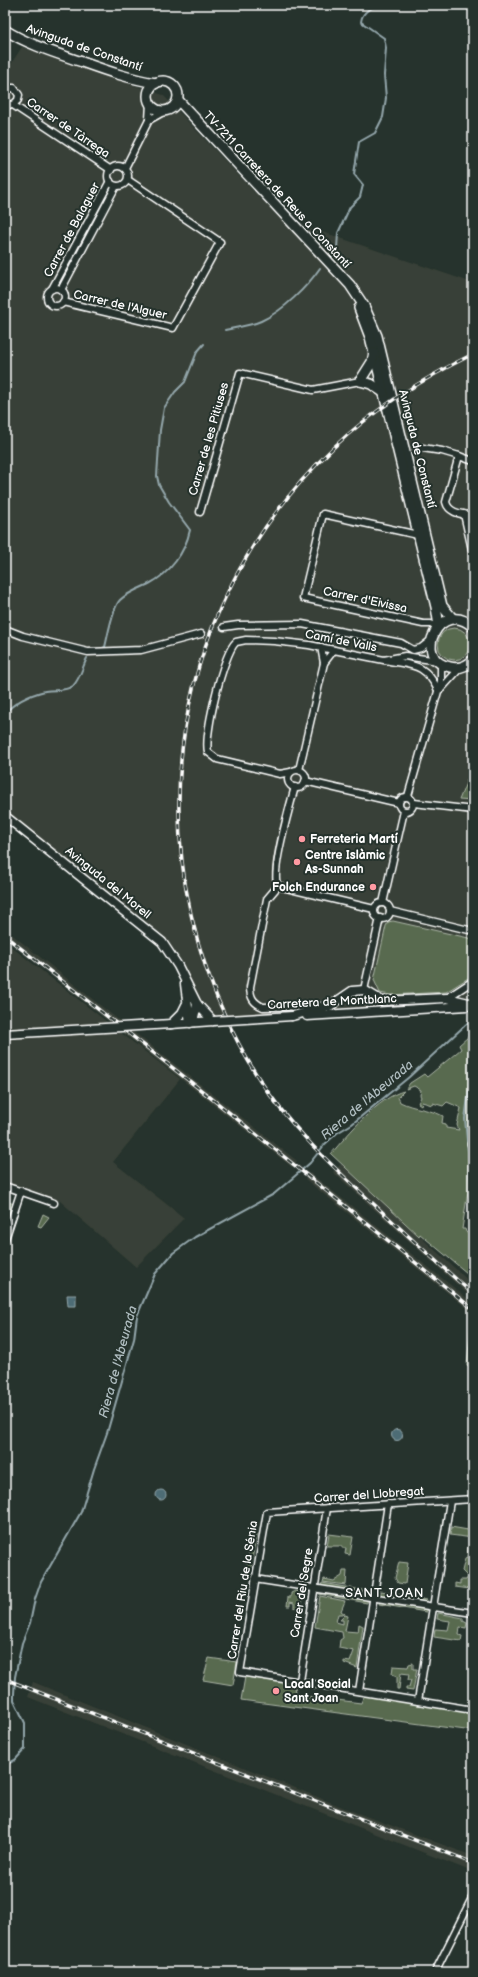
<svg xmlns="http://www.w3.org/2000/svg" width="478" height="1977" viewBox="0 0 478 1977" font-family="'Balsamiq Sans',sans-serif">
	<style>
		.built { fill: #394137 }
		.green { fill: #586b4f; stroke: #acb5a7 }
		.water { fill: #4d6c74; stroke: #94a7ac }
		.lines { fill: none; stroke-linecap: round; stroke-linejoin: round }
		.stream { stroke: #94a7ac; stroke-width: 2 }
		.minor-tunnel { stroke: #3c4742; stroke-width: 6; stroke-dasharray: 6 3; stroke-linecap: butt }
		.minor-casing { stroke: #fff; stroke-width: 9 }
		.tertiary-casing { stroke: #fff; stroke-width: 11 }
		.secondary-casing { stroke: #fff; stroke-width: 12 }
		.minor { stroke: #26332d; stroke-width: 6 }
		.tertiary { stroke: #26332d; stroke-width: 8 }
		.secondary { stroke: #26332d; stroke-width: 9 }
		.rail-casing { stroke: #fff; stroke-width: 3.5 }
		.rail { stroke: #26332d; stroke-width: 2; stroke-dasharray: 6; stroke-linecap: butt }
		.tertiary-bridge-casing { stroke: #fff; stroke-width: 11; stroke-linecap: butt }
		.tertiary-bridge { stroke: #26332d; stroke-width: 8 }
		.poi-dot { fill: #ff9aa2; stroke: #26332d; stroke-width: 1.5 }
		.labels { text-anchor: middle; dominant-baseline: central; stroke-width: 4; stroke-linejoin: round; paint-order: stroke }
		.street-label { font-size: 12px; fill: #fff; stroke: #26332d }
		.poi-label { font-size: 12px; font-weight: bold; fill: #fff; stroke: #26332d; text-anchor: start }
		.water-label { font-size: 13px; font-style: italic; fill: #afbdc0; stroke: #26332d }
		.neighbourhood-label { font-size: 13px; letter-spacing: 1px; fill: #fff; stroke: #26332d }
	</style>
	<rect width="100%" height="100%" fill="#26332d"/>
	<filter id="ink" filterUnits="userSpaceOnUse"><feTurbulence type="fractalNoise" baseFrequency=".025" numOctaves="2"/><feDisplacementMap in="SourceGraphic" scale="8" xChannelSelector="R" yChannelSelector="G"/><feConvolveMatrix kernelMatrix="1 2 1 2 8 2 1 2 1" color-interpolation-filters="sRGB"/></filter>
	<g filter="url(#ink)">
		<g class="built">
			<path d="M22,47L163,95L278,217L473,283V1000L233,1017L202,1016L183,963L165,937L5,810V73Z"/>
			<path d="M5,929L111,1014L297,1161L292,1167L186,1083L5,938Z"/>
			<path d="M5,942L180,1079L113,1162L184,1218L136,1267L60,1201L5,1181Z"/>
			<path d="M341,1164L473,1285V1299L333,1172Z"/>
			<path d="M310,1173L473,1303V1313L305,1179Z"/>
			<path d="M33,1682L352,1811L473,1856V1872L28,1697Z"/>
		</g>
		<g class="green">
			<circle cx="454" cy="644" r="16"/>
			<path d="M473,766V801L459,800Z"/>
			<path d="M393,921L473,939V975L446,992L390,995L380,993L374,980L386,926L388,922Z"/>
			<path d="M468,1037V1191L462,1229H465L466,1232L473,1238V1278L420,1234L419,1236L331,1154C348,1134 379,1097 404,1091L398,1097L400,1102C414,1109 430,1109 443,1116L442,1123L446,1124V1128L459,1130L457,1125L461,1108L447,1102L443,1106L433,1103L432,1105L422,1102L421,1105L418,1103L421,1097L420,1095L421,1090L414,1086L406,1089L410,1083L424,1074L427,1077L461,1049L459,1045Z"/>
			<path d="M470,1097L473,1098V1139H471Z"/>
			<path d="M469,1151H473V1213L472,1209Z"/>
			<path d="M5,1201L14,1204L5,1229Z"/>
			<path d="M43,1214L49,1217L41,1227L38,1226Z"/>
			<path d="M471,1322L473,1325V1363L469,1366L467,1365Z"/>
			<path d="M468,1520L473,1521V1538L450,1535L451,1527L468,1530Z"/>
			<path d="M329,1534L353,1537L350,1555L345,1554L346,1548H342V1546H327Z"/>
			<path d="M249,1535H256L250,1573L246,1572L251,1539L248,1538Z"/>
			<path d="M468,1547L473,1548V1581L470,1589L455,1587V1583L460,1584V1580H466L468,1577L462,1571L465,1559L467,1558Z"/>
			<path d="M399,1562L408,1563L405,1584L398,1583L395,1578Z"/>
			<path d="M343,1571H347L346,1585L323,1582L324,1579L334,1581L342,1576Z"/>
			<path d="M322,1583L368,1591L367,1603L319,1594Z"/>
			<path d="M295,1591L302,1593V1609L294,1607V1603L290,1602V1606H287L288,1597H291V1593Z"/>
			<path d="M381,1591L427,1600L426,1612L379,1604Z"/>
			<path d="M320,1596L345,1601L341,1611L345,1614H338L336,1622L343,1624V1620H340L345,1615L348,1616L345,1631L358,1632L359,1624L363,1626L357,1668L344,1663V1661L350,1662L354,1651L339,1648L340,1640L343,1638L342,1632L315,1627Z"/>
			<path d="M438,1613L463,1618V1621L467,1623L466,1628L460,1627L459,1635L462,1636L461,1641L434,1637L435,1629L448,1630L450,1621L437,1619Z"/>
			<path d="M209,1658L237,1662L233,1685L203,1680Z"/>
			<path d="M413,1663V1669H417L413,1691L406,1690V1687H409L411,1680H408L409,1674L401,1673L399,1689H397V1676L392,1674L393,1666L408,1667L409,1664Z"/>
			<path d="M245,1677L294,1684L297,1695L361,1703L364,1695L449,1707L473,1714V1731L241,1700Z"/>
		</g>
		<g class="water">
			<path d="M67,1295H76V1306H68Z"/>
			<circle cx="397" cy="1435" r="5.5"/>
			<circle cx="161" cy="1495" r="5"/>
		</g>
		<g class="lines">
			<g class="stream">
				<path d="M332,257L337,249L338,233L350,207L360,197L363,185L354,174L359,142L375,133L383,117L386,98L384,75L386,48L384,38L361,22C362,11 371,8 380,5"/>
				<path d="M225,330C237,327 250,326 261,321C283,311 307,287 320,268"/>
				<path d="M100,649L105,647C108,636 112,608 120,600C127,593 140,588 149,584C170,573 185,553 190,530L169,502L159,485L157,476L160,430L164,408L175,392L185,382L197,352L204,344"/>
				<path d="M5,713C16,701 29,695 45,691C55,689 65,692 73,686C80,679 83,666 87,658"/>
				<path d="M473,1061L465,1119L473,1205"/>
				<path d="M5,1765L15,1760L25,1749V1723L14,1700V1694L15,1677L22,1643L30,1623L35,1599L41,1582L81,1512L94,1469L107,1433L134,1339L137,1316L155,1274L173,1253L195,1237L274,1194L310,1163L325,1144L337,1133L352,1124L409,1077L473,1018"/>
			</g>
			<path class="minor-tunnel" d="M201,634L224,627"/>
			<defs>
				<g id="minor">
					<path d="M5,88H14L19,95L18,100L13,105L5,104"/>
					<path d="M150,103L149,120L165,111"/>
					<path d="M13,105L111,170"/>
					<circle cx="118" cy="176" r="10"/>
					<path d="M125,168L149,120"/>
					<circle cx="56" cy="297" r="9"/>
					<path d="M52,289L110,181"/>
					<path d="M61,290L116,186"/>
					<path d="M63,302L173,328L220,242L128,180"/>
					<path d="M416,447L442,451L459,456"/>
					<path d="M473,461L459,456L446,502C449,514 463,514 473,516"/>
					<path d="M200,512L240,373L313,390L360,381"/>
					<path d="M464,514L473,554"/>
					<path d="M418,535L323,514L303,598L423,624H431L437,628"/>
					<path d="M224,627L238,625L302,624L401,643L413,650L421,648L431,640"/>
					<path d="M5,629L23,636L88,652L141,650L201,634"/>
					<path d="M321,647L324,663"/>
					<path d="M385,660C413,666 424,662 438,690"/>
					<path d="M441,689L460,668"/>
					<path d="M299,770L324,663L334,650"/>
					<circle cx="297" cy="779" r="9"/>
					<path d="M291,772L280,774L217,759L208,752C204,735 223,654 236,642L246,640L274,641L309,645L384,660L405,656L438,661"/>
					<path d="M305,781L399,803"/>
					<path d="M408,796L441,681V663"/>
					<circle cx="406" cy="804" r="7"/>
					<path d="M414,803L473,810"/>
					<path d="M278,886L267,899L250,987C250,998 254,1003 263,1007L321,1006"/>
					<path d="M278,886C270,874 290,805 295,787"/>
					<path d="M278,886L374,909"/>
					<path d="M383,903L404,811"/>
					<circle cx="382" cy="911" r="8"/>
					<path d="M390,911L473,931"/>
					<path d="M364,990L380,918"/>
					<path d="M447,998L473,981"/>
					<path d="M471,1144H473"/>
					<path d="M5,1186L54,1203"/>
					<path d="M5,1239L21,1191"/>
					<path d="M473,1499L267,1512L240,1672L473,1710"/>
					<path d="M255,1579L473,1613"/>
					<path d="M300,1681L327,1508"/>
					<path d="M359,1691L388,1504"/>
					<path d="M418,1701L450,1501"/>
					<path d="M435,1972L473,1896"/>
				</g>
				<g id="tertiary">
					<path d="M5,816L162,942L178,966L197,1004L213,1021"/>
					<path d="M185,984L190,1023"/>
					<path d="M292,1016L330,1006L352,991L364,990L382,1001L447,998L473,1004"/>
					<path d="M307,1016L467,1006"/>
					<path d="M193,1022L197,1004"/>
					<path d="M171,1024L213,1021"/>
					<path d="M171,1024L182,1013L186,1005"/>
				</g>
				<g id="secondary">
					<path d="M5,30C29,45 56,53 82,62C107,71 130,79 156,83"/>
					<circle cx="163" cy="96" r="15"/>
					<path d="M178,100L350,285L364,306L377,336L442,606L453,619"/>
					<path d="M359,308L370,337L374,353L436,607L439,626"/>
					<path d="M360,381L372,362L374,353"/>
					<path d="M360,381L371,384L383,392"/>
					<path d="M473,627C441,597 410,659 450,667C459,669 467,666 473,660"/>
				</g>
			</defs>
			<use href="#minor" class="minor-casing"/>
			<use href="#tertiary" class="tertiary-casing"/>
			<use href="#secondary" class="secondary-casing"/>
			<use href="#minor" class="minor"/>
			<use href="#tertiary" class="tertiary"/>
			<use href="#secondary" class="secondary"/>
			<defs>
				<g id="rail">
					<path d="M473,354C422,379 374,409 333,448C159,615 131,870 256,1074C288,1126 333,1167 378,1208C409,1237 441,1266 473,1294"/>
					<path d="M5,936L211,1098L473,1309"/>
					<path d="M5,1679L473,1863"/>
				</g>
			</defs>
			<use href="#rail" class="rail-casing"/>
			<use href="#rail" class="rail"/>
			<defs>
				<g id="tertiary-bridge">
					<path d="M213,1021L292,1016"/>
					<path d="M5,1034L171,1024"/>
				</g>
			</defs>
			<use href="#tertiary-bridge" class="tertiary-bridge-casing"/>
			<use href="#tertiary-bridge" class="tertiary-bridge"/>
		</g>
	</g>
	<g class="poi-dot">
		<circle cx="302" cy="839" r="4"/>
		<circle cx="297" cy="862" r="4"/>
		<circle cx="373" cy="887" r="4"/>
		<circle cx="276" cy="1691" r="4"/>
	</g>
	<g class="labels">
		<g class="street-label">
			<text transform="translate(84 48) rotate(19)">Avinguda de Constantí</text>
			<text transform="translate(68 128) rotate(34)">Carrer de Tàrrega</text>
			<text transform="translate(277 190) rotate(47)">TV-7211 Carretera de Reus a Constantí</text>
			<text transform="translate(72 230) rotate(-62)">Carrer de Balaguer</text>
			<text transform="translate(120 305) rotate(13)">Carrer de l'Alguer</text>
			<text transform="translate(209 439) rotate(-74)">Carrer de les Pitiuses</text>
			<text transform="translate(417 449) rotate(76)">Avinguda de Constantí</text>
			<text transform="translate(365 600) rotate(12)">Carrer d'Eivissa</text>
			<text transform="translate(341 641) rotate(11)">Camí de Valls</text>
			<text transform="translate(108 883) rotate(39)">Avinguda del Morell</text>
			<text transform="translate(332 1002) rotate(-3)">Carretera de Montblanc</text>
			<text transform="translate(369 1495) rotate(-4)">Carrer del Llobregat</text>
			<text transform="translate(243 1590) rotate(-81)">Carrer del Riu de la Sénia</text>
			<text transform="translate(302 1593) rotate(-81)">Carrer del Segre</text>
		</g>
		<g class="poi-label">
			<text x="310" y="839">Ferreteria Martí</text>
			<text x="305" y="855">Centre Islàmic<tspan x="305" dy="14">As-Sunnah</tspan></text>
			<text x="365" y="887" text-anchor="end">Folch Endurance</text>
			<text x="284" y="1684">Local Social<tspan x="284" dy="14">Sant Joan</tspan></text>
		</g>
		<g class="water-label">
			<text transform="translate(367 1100) rotate(-40)">Riera de l'Abeurada</text>
			<text transform="translate(118 1362) rotate(-75)">Riera de l'Abeurada</text>
		</g>
		<g class="neighbourhood-label">
			<text x="385" y="1593">SANT JOAN</text>
		</g>
	</g>
	<rect width="478" height="1977" fill="none" stroke="#26332d" stroke-width="20"/>
	<rect x="10" y="10" width="458" height="1957" fill="none" stroke="#fff" stroke-width="1.5" filter="url(#ink)"/>
</svg>
